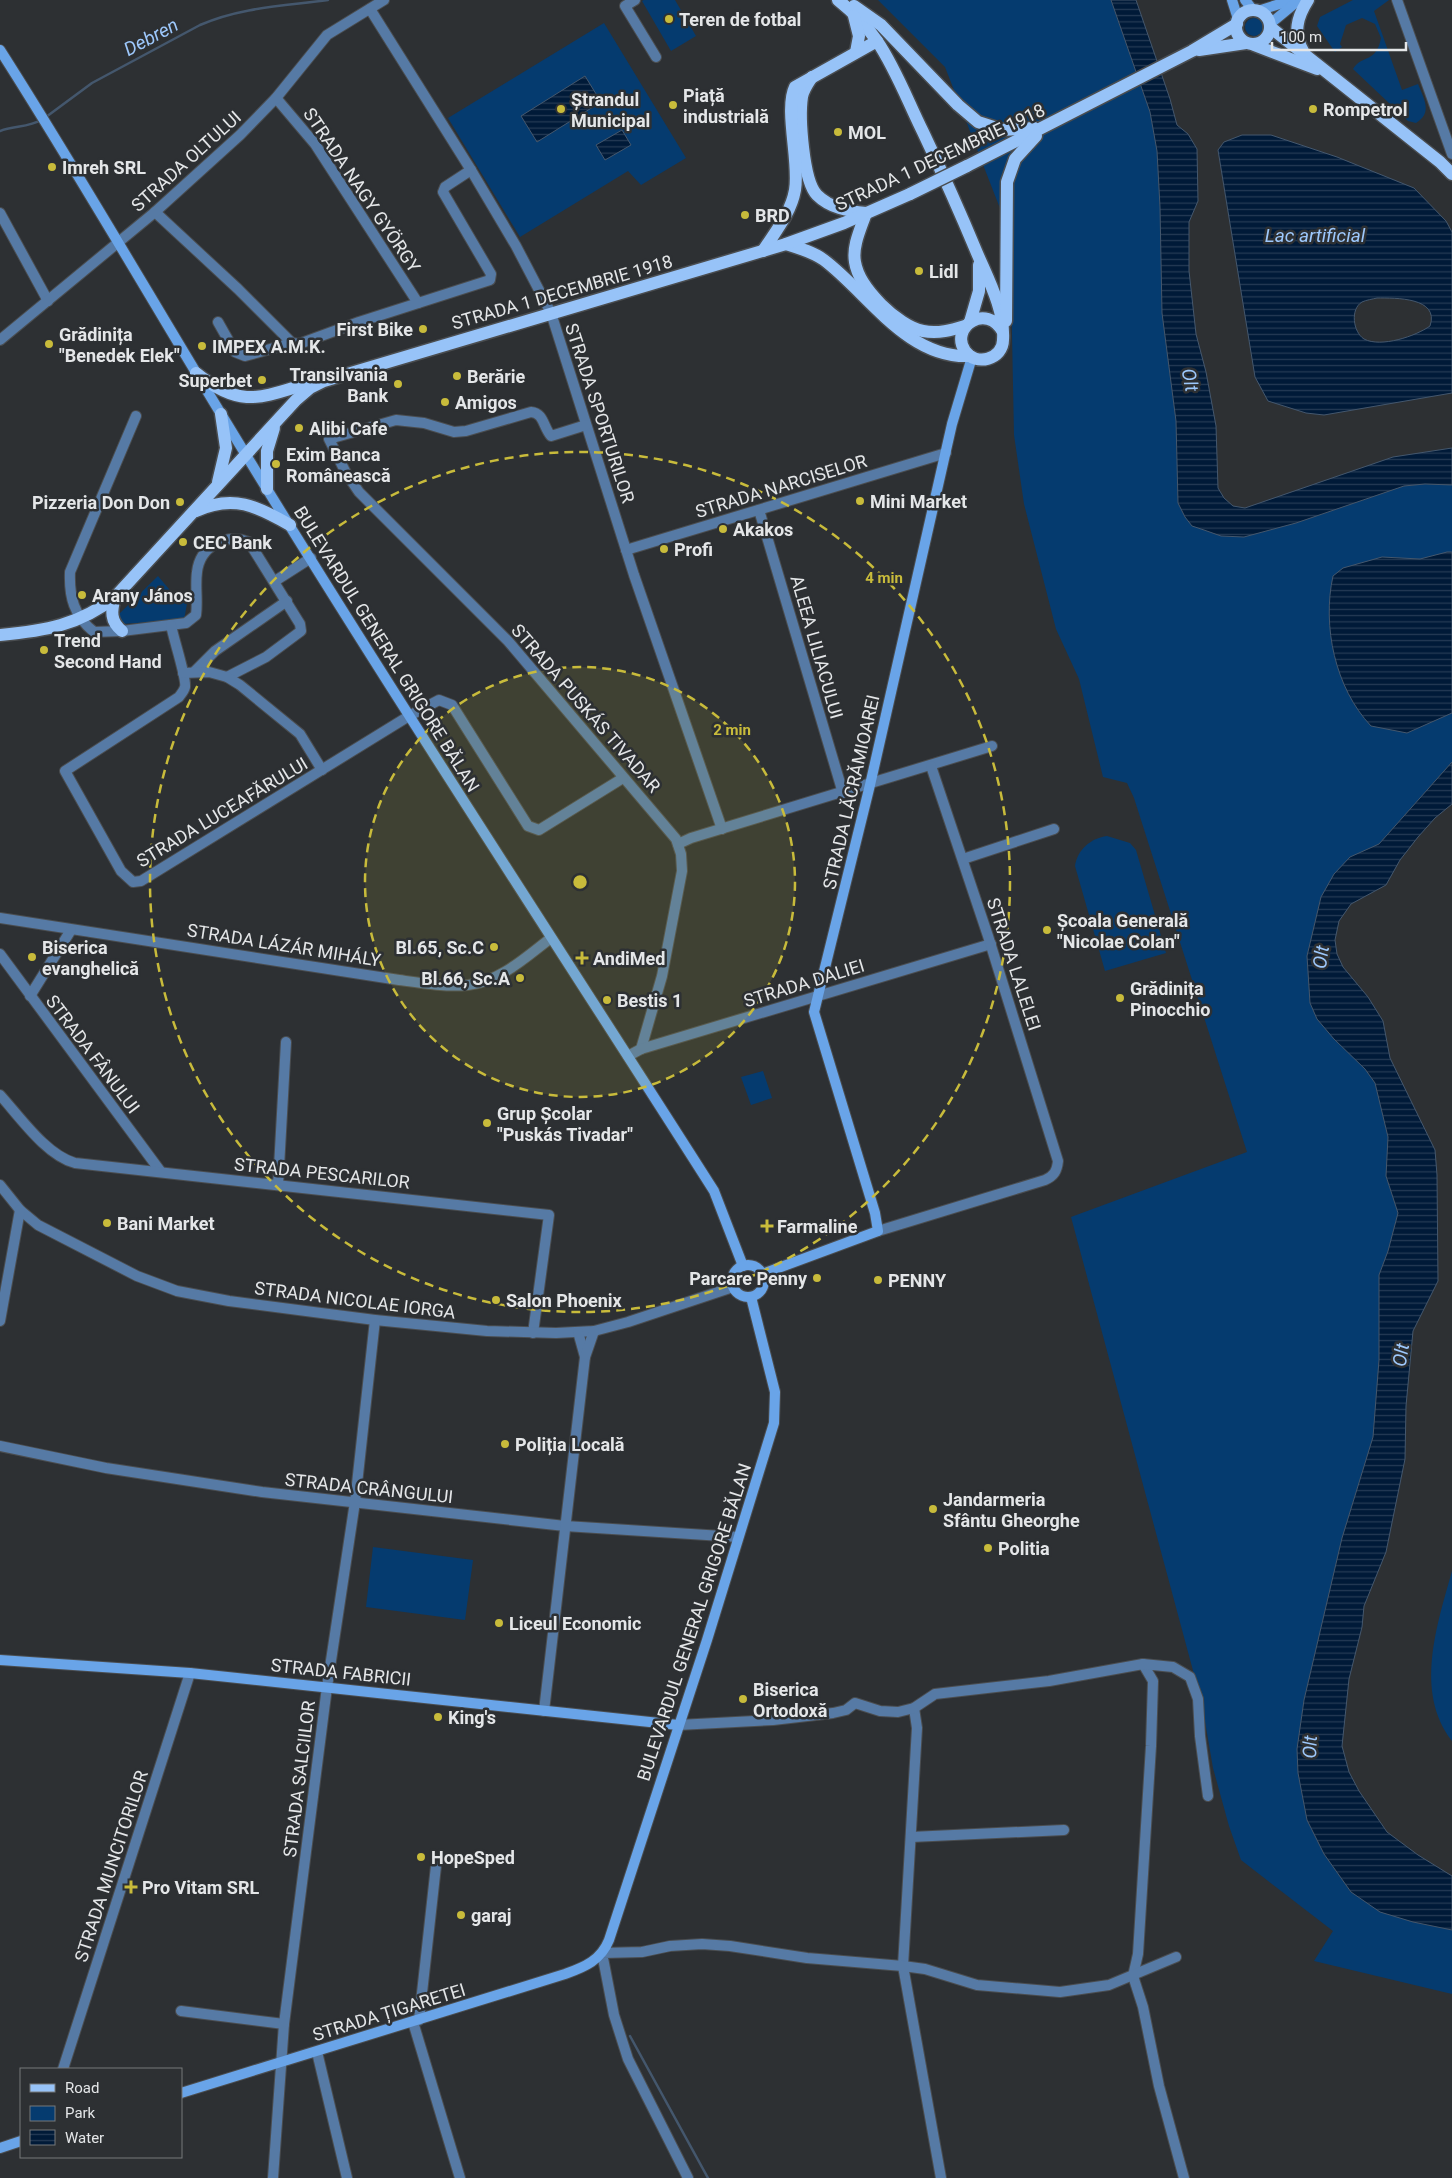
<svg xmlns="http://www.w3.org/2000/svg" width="1452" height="2178" viewBox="0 0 1452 2178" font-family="Roboto,sans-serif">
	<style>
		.green { fill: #053b6f }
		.water { fill: url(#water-rules); stroke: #44576d; fill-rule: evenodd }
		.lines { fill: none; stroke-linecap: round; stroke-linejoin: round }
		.stream { stroke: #44576d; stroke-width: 2.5 }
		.street-casing { stroke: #4a4d50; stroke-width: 12 }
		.secondary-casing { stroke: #4a4d50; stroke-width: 12 }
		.primary-casing { stroke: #4a4d50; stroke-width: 15 }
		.street { stroke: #567aa5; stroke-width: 10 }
		.secondary { stroke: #69a4e8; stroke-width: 10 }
		.primary { stroke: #97c3f8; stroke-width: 12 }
		.primary-bridge-casing { stroke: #4a4d50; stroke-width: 15; stroke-linecap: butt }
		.primary-bridge { stroke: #97c3f8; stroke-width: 12 }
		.ring { fill: none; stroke: #c8bb3b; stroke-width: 2.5; stroke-dasharray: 9 6 }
		.poi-dot { fill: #c8bb3b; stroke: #2d3033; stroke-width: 2 }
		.labels { text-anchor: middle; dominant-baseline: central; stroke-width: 5; stroke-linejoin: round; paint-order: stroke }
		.poi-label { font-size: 18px; font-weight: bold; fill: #e4e6e8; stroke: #2d3033; text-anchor: start }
		.street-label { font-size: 18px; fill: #e4e6e8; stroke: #2d3033 }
		.water-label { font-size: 19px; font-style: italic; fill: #9dc8fc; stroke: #2d3033 }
		.centre { fill: #c8bb3b; stroke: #2d3033; stroke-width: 2.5 }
		.ring-label { font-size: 15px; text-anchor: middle; font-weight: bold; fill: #c8bb3b; stroke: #2d3033; stroke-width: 5; stroke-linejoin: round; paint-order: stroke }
	</style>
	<defs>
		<pattern id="water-rules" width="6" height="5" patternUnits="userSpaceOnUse" patternTransform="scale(1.25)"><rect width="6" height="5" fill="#001a38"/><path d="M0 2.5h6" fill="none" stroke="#253b55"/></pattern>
	</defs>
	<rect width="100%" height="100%" fill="#2d3033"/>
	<g class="green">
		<path d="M644,0H675L696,36L671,51L642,1Z"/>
		<path d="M878,0H1111L1150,112L1157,151L1160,207L1162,313L1176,421L1178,503L1185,517L1270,529L1296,523L1404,486L1425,484L1452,485V762L1379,844L1367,851L1321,897L1307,956L1310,1003L1317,1019L1365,1069L1375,1083L1388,1137L1386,1176L1398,1213L1388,1251L1379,1275V1360L1373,1437L1342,1538L1304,1700L1297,1749L1298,1773L1307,1820L1324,1854L1351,1892L1413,1922L1452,1930V1994L1314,1961L1333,1931L1241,1860L1229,1826L1213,1768L1202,1704L1071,1217L1247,1152L1134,798L1127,783L1103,777L1079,679L1056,629L1024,504L1014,435L1010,234L945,67Z"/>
		<path d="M1353,0H1389L1374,11L1402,90L1418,84C1424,99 1433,113 1416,123L1408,121L1353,69C1362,54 1376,64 1381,38L1375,24L1362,18L1346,25L1340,44L1342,47L1335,52L1317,26L1320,17Z"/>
		<circle cx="1254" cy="27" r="9"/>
		<path d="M604,23L686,158L641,185L628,171L520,237L448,118Z"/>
		<path d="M158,576L174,595L180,591L189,593L184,620L121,624L119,614Z"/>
		<path d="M1107,836L1130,843L1136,850L1166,953L1105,971L1075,866C1077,850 1091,838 1107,836Z"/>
		<path d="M763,1071L772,1098L751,1105L741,1077Z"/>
		<path d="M373,1547L473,1560L465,1620L366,1607Z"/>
		<path d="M1452,1571V1741C1414,1692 1437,1625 1452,1571Z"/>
	</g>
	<g class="water">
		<path d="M1111,0H1136L1170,99L1177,125L1188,134L1197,149L1198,201L1189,222V271L1196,334L1206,372L1216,426L1218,488L1224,498L1233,506L1245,508L1393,457L1452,448V485L1425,484L1404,486L1296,523L1244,537L1221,536L1204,530L1192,526L1185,517L1178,503L1176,421L1162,313L1160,207L1157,151L1150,112Z"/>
		<path d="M585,76L601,102L537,142L521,116Z"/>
		<path d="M622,130L631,145L605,160L596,145Z"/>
		<path d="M1242,135H1271L1337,157L1414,188L1446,221L1452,232V393L1324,415L1306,413L1268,401L1255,377L1218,150L1224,142ZM1377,298C1395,298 1440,297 1430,326C1416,336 1381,348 1364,339C1353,332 1350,309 1362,302C1366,300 1373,299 1377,298Z"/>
		<path d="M1447,552H1452V713L1407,733L1371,726C1335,688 1322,626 1333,576L1343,568L1382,557L1420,559Z"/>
		<path d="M1452,762V804L1435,818L1418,837L1400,860L1386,885L1351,904L1339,921L1335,940L1337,954L1343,967L1368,997L1383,1021L1390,1058L1435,1150L1437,1175L1438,1281L1413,1331L1406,1406L1405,1459L1386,1552L1364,1606L1362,1627L1349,1679L1342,1746L1349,1772L1359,1791L1387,1832L1418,1855L1452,1876V1930L1413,1922L1380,1912L1351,1892L1324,1854L1307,1820L1298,1773L1297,1749L1304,1700L1342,1538L1373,1437L1379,1360V1275L1388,1251L1398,1213L1386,1176L1388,1137L1375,1083L1365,1069L1334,1039L1317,1019L1310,1003L1307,956L1321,897L1334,874L1350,857L1379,844Z"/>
	</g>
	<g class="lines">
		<g class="stream">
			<path d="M46,117L92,83L200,25C241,7 284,6 328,0"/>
			<path d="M0,131C13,126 30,127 41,120"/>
			<path d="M630,2036L708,2178"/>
		</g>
		<defs>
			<g id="street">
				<path d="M635,0L625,6L656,57"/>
				<path d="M1397,0L1452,154"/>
				<path d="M370,9L471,170L516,246L551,313L634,575L722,829"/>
				<path d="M276,98L315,144L418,303"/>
				<path d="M155,212L238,289L292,343"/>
				<path d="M0,213L48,301"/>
				<path d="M218,322L235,352L245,356L292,343L299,344L359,322L490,280L491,274L443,192L445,187L471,170"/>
				<path d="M0,340L155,212L240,135L276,98L327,35L384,0"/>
				<path d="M136,416L70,572C69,597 74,616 94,632L122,631L186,623L196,615C198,601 195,586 197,572C200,546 226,533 249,542L300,624L301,631L266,657L227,677"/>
				<path d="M586,425L551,436C543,427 544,413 531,412L466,431L454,432L424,423L396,420L329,439L346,473L359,492L508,641L676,839L681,854L682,871L662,976L641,1049"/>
				<path d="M759,510L843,793"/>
				<path d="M626,550L946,453"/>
				<path d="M275,581L311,558"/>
				<path d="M171,625C173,637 187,679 185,687C184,691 181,694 179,697L65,771L121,871L133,882L141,881L409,716L439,700L452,705L528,826L539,830L623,778"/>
				<path d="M195,671L215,651L287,601"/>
				<path d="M183,673L209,672L227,677L240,685L300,734L322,770"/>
				<path d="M678,844L691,838L992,746"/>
				<path d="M963,859L1054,829"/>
				<path d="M0,918L399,980C421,983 446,987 468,985C500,982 527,956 551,938"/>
				<path d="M0,954L161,1172"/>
				<path d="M30,996L71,930"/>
				<path d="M628,1056L641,1049L991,944"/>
				<path d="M0,1095C20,1117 46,1155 75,1163L549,1215L533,1333"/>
				<path d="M0,1185L20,1210L38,1225L137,1276L177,1291L229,1301L375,1320L487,1331L556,1333L594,1331L628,1322L733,1287"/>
				<path d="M278,1185L286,1042"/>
				<path d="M878,1231L1045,1180C1054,1176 1057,1171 1058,1161L988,936L931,766"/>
				<path d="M0,1321L20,1210"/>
				<path d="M578,1332L585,1357"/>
				<path d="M0,1446L106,1468L262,1492L565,1526L738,1537"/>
				<path d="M1143,1664L1153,1681L1151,1746L1138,1954L1133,1976L1143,2007L1159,2086L1184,2178"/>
				<path d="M914,1708L917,1728L903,1966L941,2178"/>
				<path d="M544,1711L585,1357L594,1331"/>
				<path d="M678,1725L773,1720L833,1713L846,1710L855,1703L880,1711L898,1712L914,1708L935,1694L1049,1681L1143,1664L1173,1667L1190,1677L1198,1699L1200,1736L1208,1796"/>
				<path d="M911,1837L1064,1830"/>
				<path d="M181,2011L284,2024"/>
				<path d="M419,2020L436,1866"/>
				<path d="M413,2022L460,2178"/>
				<path d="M317,2052L347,2178"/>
				<path d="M63,2069L190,1673"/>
				<path d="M273,2178L284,2024L327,1687L355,1502L375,1320"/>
				<path d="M688,2178L628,2059L614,2015L602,1953L642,1952L670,1946L702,1944L730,1946L807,1958L903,1966L925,1969L977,1985L1060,1992L1109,1985L1176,1957"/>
			</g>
			<g id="secondary">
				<path d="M1232,0L1238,19"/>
				<path d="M1245,0L1253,10"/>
				<path d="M1258,11L1292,0"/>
				<path d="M1270,24L1299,0"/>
				<path d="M0,50C85,183 163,320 246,455C398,703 558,946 714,1191L743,1266"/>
				<circle cx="748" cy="1281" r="16"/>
				<path d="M762,1274L878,1231L875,1213L814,1012L870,785L952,424L972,357"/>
				<path d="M0,1660L190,1673L678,1725"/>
				<path d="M181,2093L565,1974C585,1967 601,1960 609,1940L707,1640L774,1423L775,1392L751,1297"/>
				<path d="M0,2148L21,2141"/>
			</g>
			<g id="primary">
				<path d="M838,0C853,12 866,25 877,41C896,69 908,102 923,132C942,172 960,212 977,253C988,279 1005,310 1003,340C1003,359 976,367 965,351C949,327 987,302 1003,332"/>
				<path d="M854,6L881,25L958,105L978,122L1003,130L1034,128"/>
				<circle cx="1253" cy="27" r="17"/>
				<path d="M854,16L859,36L856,52"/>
				<path d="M1270,27L1440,162L1452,174"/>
				<path d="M1254,45L1317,69"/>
				<path d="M1199,50L1246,43"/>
				<path d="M1303,51C1293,33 1297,17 1308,0"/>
				<path d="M812,77C808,83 803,90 802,97C799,117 803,181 817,195C830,208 848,211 866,213"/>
				<path d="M967,166L1192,51L1237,24"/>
				<path d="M866,213C861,228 852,246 855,262C859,288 898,326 923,331C938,334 952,330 965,326"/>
				<path d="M786,244C799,248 813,252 824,260C868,293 907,359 970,356"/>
				<path d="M763,251C775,232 791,213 795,190C800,163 784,109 795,87L877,41"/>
				<path d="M1006,321L1007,182L1015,159L1036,136"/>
				<path d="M970,322L979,291V265"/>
				<path d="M196,373C242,410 262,397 313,382"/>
				<path d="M218,482L226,448L221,414"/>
				<path d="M267,489V451L274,428"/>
				<path d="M196,511C233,494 257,506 290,525"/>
				<path d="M115,597C111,611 110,621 122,631"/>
				<path d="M0,635C44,631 80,625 115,597L296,400L310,388L324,381L786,244L844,223L910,194"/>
			</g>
		</defs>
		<use href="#street" class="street-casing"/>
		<use href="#secondary" class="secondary-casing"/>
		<use href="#primary" class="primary-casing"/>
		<use href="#street" class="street"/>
		<use href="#secondary" class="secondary"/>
		<use href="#primary" class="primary"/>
		<defs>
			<path id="primary-bridge" d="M910,194L967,166"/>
		</defs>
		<use href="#primary-bridge" class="primary-bridge-casing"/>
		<use href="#primary-bridge" class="primary-bridge"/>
	</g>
	<circle cx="580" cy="882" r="215" fill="#c8bb3b" fill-opacity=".12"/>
	<g class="ring">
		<circle cx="580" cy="882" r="215"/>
		<circle cx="580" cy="882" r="430"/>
	</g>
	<g class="poi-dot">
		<circle cx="669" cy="19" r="5"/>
		<circle cx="673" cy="105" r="5"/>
		<circle cx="561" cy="109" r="5"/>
		<circle cx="1313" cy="109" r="5"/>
		<circle cx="838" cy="132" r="5"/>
		<circle cx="52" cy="167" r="5"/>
		<circle cx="745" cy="215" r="5"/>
		<circle cx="919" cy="271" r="5"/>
		<circle cx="423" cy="329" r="5"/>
		<circle cx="49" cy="344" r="5"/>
		<circle cx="202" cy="346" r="5"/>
		<circle cx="457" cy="376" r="5"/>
		<circle cx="262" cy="380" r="5"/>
		<circle cx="398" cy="384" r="5"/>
		<circle cx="445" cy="402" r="5"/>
		<circle cx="299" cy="428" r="5"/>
		<circle cx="276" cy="464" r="5"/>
		<circle cx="860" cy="501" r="5"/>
		<circle cx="180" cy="502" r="5"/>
		<circle cx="723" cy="529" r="5"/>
		<circle cx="183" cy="542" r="5"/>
		<circle cx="664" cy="549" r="5"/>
		<circle cx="82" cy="595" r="5"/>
		<circle cx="44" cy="650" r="5"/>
		<circle cx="1047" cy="930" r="5"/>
		<circle cx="494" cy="947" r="5"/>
		<circle cx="32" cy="957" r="5"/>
		<path d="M579.5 950.5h5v5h5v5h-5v5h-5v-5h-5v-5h5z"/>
		<circle cx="520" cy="978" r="5"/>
		<circle cx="1120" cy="998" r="5"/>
		<circle cx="607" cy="1000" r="5"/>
		<circle cx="487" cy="1123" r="5"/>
		<circle cx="107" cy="1223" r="5"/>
		<path d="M764.5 1218.5h5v5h5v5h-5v5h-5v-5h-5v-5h5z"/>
		<circle cx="817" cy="1278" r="5"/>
		<circle cx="878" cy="1280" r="5"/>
		<circle cx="496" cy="1300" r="5"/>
		<circle cx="505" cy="1444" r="5"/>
		<circle cx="933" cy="1509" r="5"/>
		<circle cx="988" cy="1548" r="5"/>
		<circle cx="499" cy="1623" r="5"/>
		<circle cx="743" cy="1699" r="5"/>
		<circle cx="438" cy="1717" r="5"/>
		<circle cx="421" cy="1857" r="5"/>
		<path d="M128.5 1879.5h5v5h5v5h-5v5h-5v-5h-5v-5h5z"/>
		<circle cx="461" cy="1915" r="5"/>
	</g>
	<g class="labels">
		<g class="poi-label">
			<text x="679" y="19">Teren de fotbal</text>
			<text x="683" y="95">Piață<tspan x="683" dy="21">industrială</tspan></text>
			<text x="571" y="99">Ștrandul<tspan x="571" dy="21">Municipal</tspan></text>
			<text x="1323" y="109">Rompetrol</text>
			<text x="848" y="132">MOL</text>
			<text x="62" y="167">Imreh SRL</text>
			<text x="755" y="215">BRD</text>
			<text x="929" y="271">Lidl</text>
			<text x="413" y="329" text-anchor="end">First Bike</text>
			<text x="59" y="334">Grădinița<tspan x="59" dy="21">"Benedek Elek"</tspan></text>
			<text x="212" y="346">IMPEX A.M.K.</text>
			<text x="388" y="374" text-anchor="end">Transilvania<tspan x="388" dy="21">Bank</tspan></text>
			<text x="467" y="376">Berărie</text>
			<text x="252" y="380" text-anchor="end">Superbet</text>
			<text x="455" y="402">Amigos</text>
			<text x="309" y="428">Alibi Cafe</text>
			<text x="286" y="454">Exim Banca<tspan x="286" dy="21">Românească</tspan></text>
			<text x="870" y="501">Mini Market</text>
			<text x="170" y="502" text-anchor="end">Pizzeria Don Don</text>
			<text x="733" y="529">Akakos</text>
			<text x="193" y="542">CEC Bank</text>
			<text x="674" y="549">Profi</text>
			<text x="92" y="595">Arany János</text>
			<text x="54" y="640">Trend<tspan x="54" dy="21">Second Hand</tspan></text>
			<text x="1057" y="920">Școala Generală<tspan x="1057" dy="21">"Nicolae Colan"</tspan></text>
			<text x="42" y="947">Biserica<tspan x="42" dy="21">evanghelică</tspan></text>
			<text x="484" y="947" text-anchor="end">Bl.65, Sc.C</text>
			<text x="593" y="958">AndiMed</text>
			<text x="510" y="978" text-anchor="end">Bl.66, Sc.A</text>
			<text x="1130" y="988">Grădinița<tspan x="1130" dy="21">Pinocchio</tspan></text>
			<text x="617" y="1000">Bestis 1</text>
			<text x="497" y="1113">Grup Școlar<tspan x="497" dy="21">"Puskás Tivadar"</tspan></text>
			<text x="117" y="1223">Bani Market</text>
			<text x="777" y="1226">Farmaline</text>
			<text x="807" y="1278" text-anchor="end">Parcare Penny</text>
			<text x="888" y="1280">PENNY</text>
			<text x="506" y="1300">Salon Phoenix</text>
			<text x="515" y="1444">Poliția Locală</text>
			<text x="943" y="1499">Jandarmeria<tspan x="943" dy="21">Sfântu Gheorghe</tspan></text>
			<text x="998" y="1548">Politia</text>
			<text x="509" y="1623">Liceul Economic</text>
			<text x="753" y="1689">Biserica<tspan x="753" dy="21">Ortodoxă</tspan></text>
			<text x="448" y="1717">King's</text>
			<text x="431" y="1857">HopeSped</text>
			<text x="142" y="1887">Pro Vitam SRL</text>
			<text x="471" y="1915">garaj</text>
		</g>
		<g class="street-label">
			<text transform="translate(940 157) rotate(-25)">STRADA 1 DECEMBRIE 1918</text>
			<text transform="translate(186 161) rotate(-42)">STRADA OLTULUI</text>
			<text transform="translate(362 190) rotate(56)">STRADA NAGY GYÖRGY</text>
			<text transform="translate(562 292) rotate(-16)">STRADA 1 DECEMBRIE 1918</text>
			<text transform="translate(600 413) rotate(72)">STRADA SPORTURILOR</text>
			<text transform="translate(781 486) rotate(-17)">STRADA NARCISELOR</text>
			<text transform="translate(817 647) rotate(74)">ALEEA LILIACULUI</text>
			<text transform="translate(387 649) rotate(58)">BULEVARDUL GENERAL GRIGORE BĂLAN</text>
			<text transform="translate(586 708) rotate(49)">STRADA PUSKÁS TIVADAR</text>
			<text transform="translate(851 792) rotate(-77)">STRADA LĂCRĂMIOAREI</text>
			<text transform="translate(222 812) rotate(-31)">STRADA LUCEAFĂRULUI</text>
			<text transform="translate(284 945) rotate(9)">STRADA LÁZÁR MIHÁLY</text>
			<text transform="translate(1014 964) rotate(72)">STRADA LALELEI</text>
			<text transform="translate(804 983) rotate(-17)">STRADA DALIEI</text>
			<text transform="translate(93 1054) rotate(53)">STRADA FÂNULUI</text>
			<text transform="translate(322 1173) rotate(6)">STRADA PESCARILOR</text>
			<text transform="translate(355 1300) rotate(7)">STRADA NICOLAE IORGA</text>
			<text transform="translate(369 1488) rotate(6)">STRADA CRÂNGULUI</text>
			<text transform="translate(694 1622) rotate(-72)">BULEVARDUL GENERAL GRIGORE BĂLAN</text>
			<text transform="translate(341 1672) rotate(6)">STRADA FABRICII</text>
			<text transform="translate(299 1779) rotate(-83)">STRADA SALCIILOR</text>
			<text transform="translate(111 1866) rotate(-72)">STRADA MUNCITORILOR</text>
			<text transform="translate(389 2012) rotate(-17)">STRADA ȚIGARETEI</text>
		</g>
		<g class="water-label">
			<text transform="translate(151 37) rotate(-28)">Debren</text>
			<text x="1315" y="235">Lac artificial</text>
			<text transform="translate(1190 380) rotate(79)">Olt</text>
			<text transform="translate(1321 957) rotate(-82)">Olt</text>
			<text transform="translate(1401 1355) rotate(-81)">Olt</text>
			<text transform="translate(1310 1747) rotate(-88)">Olt</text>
		</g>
	</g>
	<circle cx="580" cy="882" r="8" class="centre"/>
	<g class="ring-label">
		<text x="884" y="583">4 min</text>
		<text x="732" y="735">2 min</text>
	</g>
	<rect x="20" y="2068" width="162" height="90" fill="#2d3033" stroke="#76797b"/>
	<rect x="30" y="2084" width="25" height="8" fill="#97c3f8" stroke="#76797b"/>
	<text x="65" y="2093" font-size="15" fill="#e4e6e8">Road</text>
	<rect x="30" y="2106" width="25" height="15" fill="#053b6f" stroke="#76797b"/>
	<text x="65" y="2118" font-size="15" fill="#e4e6e8">Park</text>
	<rect x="30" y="2130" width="25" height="15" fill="url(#water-rules)" stroke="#76797b"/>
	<text x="65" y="2143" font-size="15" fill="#e4e6e8">Water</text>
	<path d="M1272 42v8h134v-8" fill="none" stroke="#e4e6e8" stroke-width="2.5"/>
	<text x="1280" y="42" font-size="15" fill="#e4e6e8" stroke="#2d3033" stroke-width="4" paint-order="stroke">100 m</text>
</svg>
